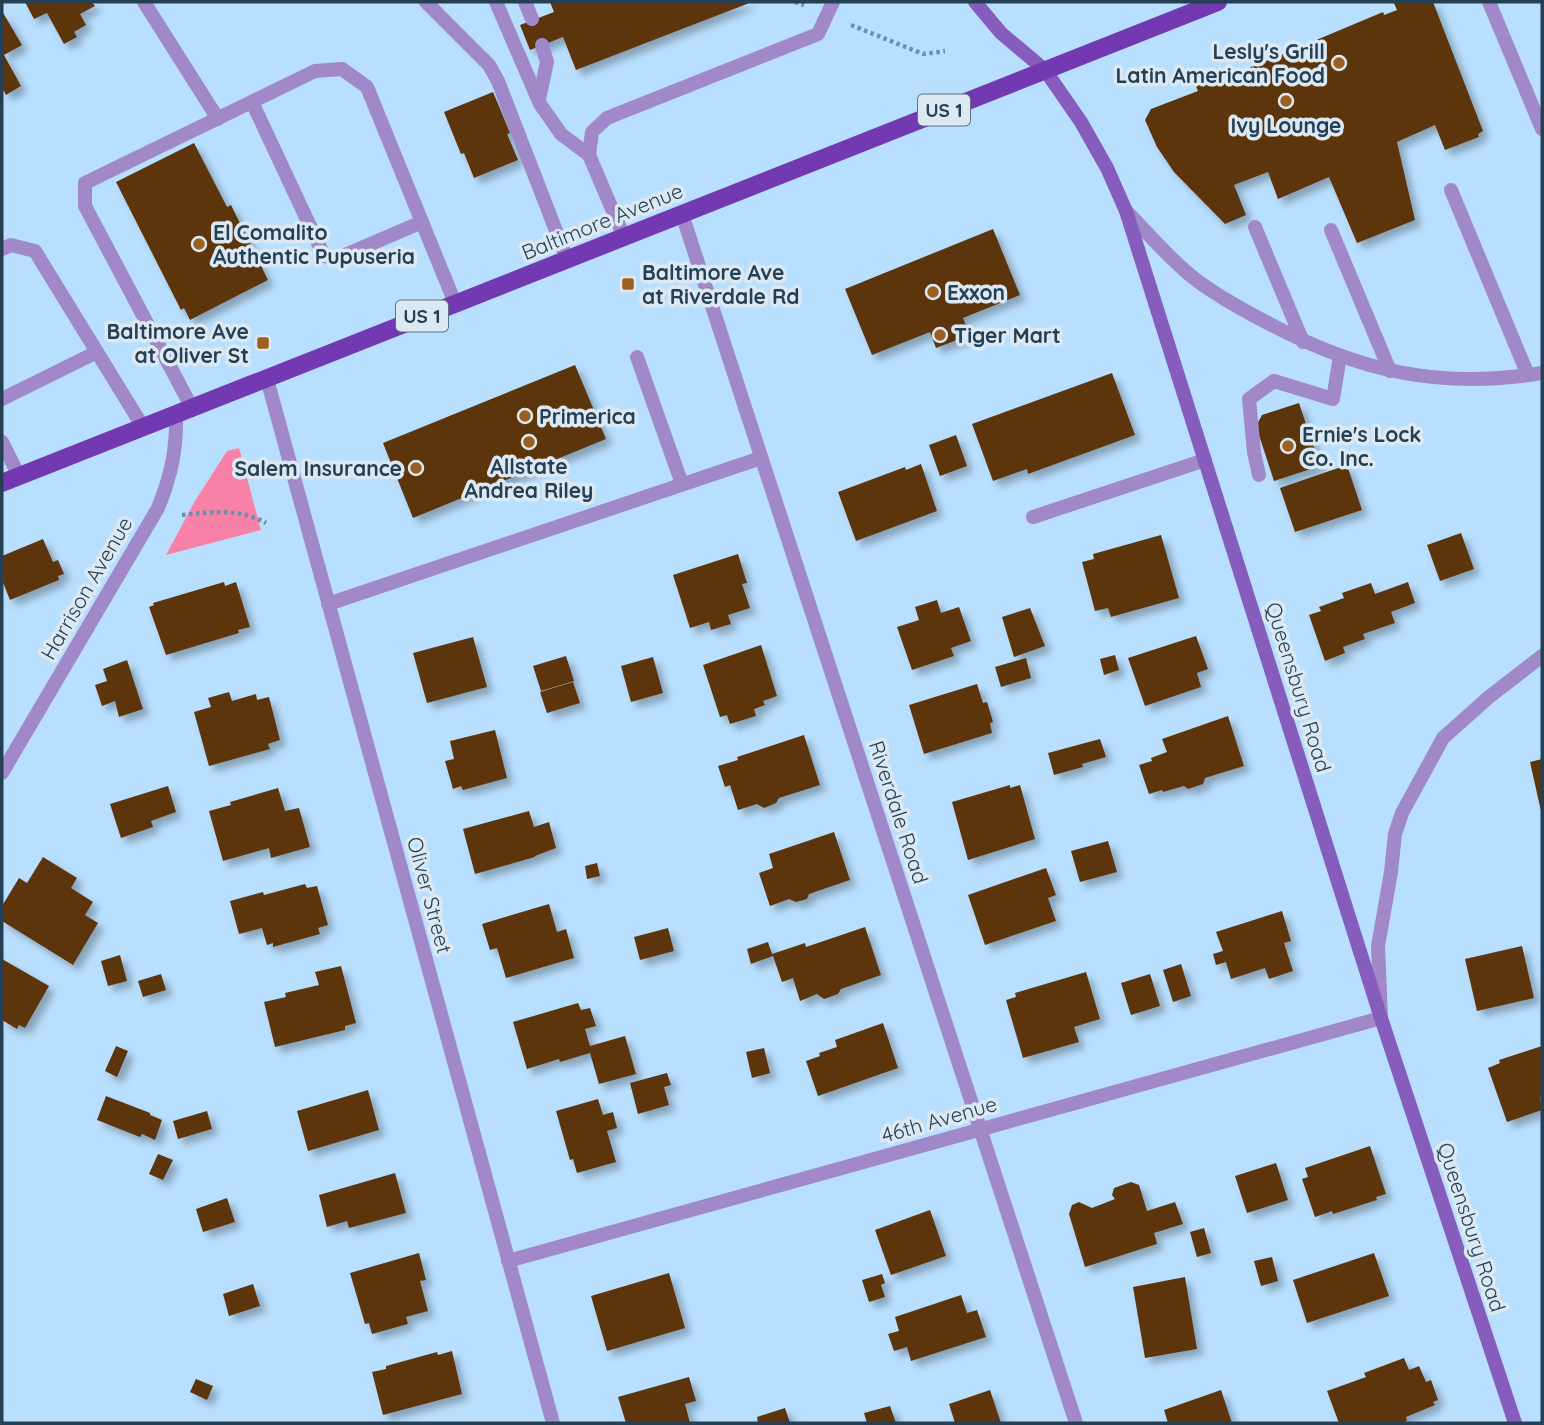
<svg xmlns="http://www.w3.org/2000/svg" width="1544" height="1425" viewBox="0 0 1544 1425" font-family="Quicksand,sans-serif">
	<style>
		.green { fill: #f882a7 }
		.building { fill: #5d350b; filter: url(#shadow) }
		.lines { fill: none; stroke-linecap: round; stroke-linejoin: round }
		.path { stroke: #6f8fa9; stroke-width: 4.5; stroke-dasharray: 3.5 3.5; stroke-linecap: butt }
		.lane { stroke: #a188c9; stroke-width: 14 }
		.street { stroke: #a188c9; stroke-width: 14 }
		.secondary { stroke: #865cbd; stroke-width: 14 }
		.primary { stroke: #7339b3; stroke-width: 18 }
		.poi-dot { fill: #9c5f22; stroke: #dce9f3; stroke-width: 2.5 }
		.labels { text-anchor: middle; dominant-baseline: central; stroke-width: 7; stroke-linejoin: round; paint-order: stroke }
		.shield { fill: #dce9f3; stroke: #5c7384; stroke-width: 2 }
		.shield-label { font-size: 19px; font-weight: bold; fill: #254054 }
		.poi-label { font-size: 21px; font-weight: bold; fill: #254054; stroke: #dce9f3; text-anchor: start }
		.street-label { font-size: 21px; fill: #254054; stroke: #dce9f3 }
	</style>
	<defs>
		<filter id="shadow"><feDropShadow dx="6" dy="6" stdDeviation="3.5" flood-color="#0004"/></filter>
	</defs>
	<rect width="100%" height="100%" fill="#b9dffe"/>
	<path class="green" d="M239,448L261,530L166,555L195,501L227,451Z"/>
	<g class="building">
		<path d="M25,2H92L95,6L80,14L86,25L74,32L77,37L64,44L47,13L34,19Z"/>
		<path d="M550,2H752L576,70L563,37L530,50L520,25L554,12Z"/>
		<path d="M1397,2H1433L1483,131L1478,134L1479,137L1445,150L1435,125L1397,142L1415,220L1357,243L1329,177L1278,199L1268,172L1234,185L1246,215L1225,224L1174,172L1157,147L1145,120L1151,109L1198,91L1196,86L1226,72L1228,77L1383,12L1384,15L1397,10L1394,3Z"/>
		<path d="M2,11L22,45L4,55L21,86L6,95L2,88Z"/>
		<path d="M493,92L510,133L507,134L518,160L474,178L464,153L461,154L444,112Z"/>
		<path d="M194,143L227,207L231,205L268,280L190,320L184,308L181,310L116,182Z"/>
		<path d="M993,229L1020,295L963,318L970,335L936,348L930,332L872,355L845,289Z"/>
		<path d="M575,365L606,439L413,518L383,443Z"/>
		<path d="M1112,373L1135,435L1028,474L1027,469L993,481L972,424Z"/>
		<path d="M1299,403L1320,466L1274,481L1256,426L1262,415Z"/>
		<path d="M956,435L967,466L940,476L929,445Z"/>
		<path d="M921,464L937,511L856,541L838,492L905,467L906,470Z"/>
		<path d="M1347,465L1362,510L1295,532L1280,488Z"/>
		<path d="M1461,533L1474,569L1440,581L1427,545Z"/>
		<path d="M1161,535L1179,598L1111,617L1108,608L1095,611L1082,562L1094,559L1093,554Z"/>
		<path d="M43,539L53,562L58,560L64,574L58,576L59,580L10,600L2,580V556Z"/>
		<path d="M738,554L747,583L742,584L750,608L728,615L731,624L711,630L709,622L690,628L673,575Z"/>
		<path d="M224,582L225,586L236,582L250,627L238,630L239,633L166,655L149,607L154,605L153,603Z"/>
		<path d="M1408,582L1415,603L1391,612L1395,623L1363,634L1365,639L1343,647L1345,653L1325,661L1309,615L1321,611L1319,607L1344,598L1342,593L1371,583L1375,594Z"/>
		<path d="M937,600L941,613L959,607L971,641L951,648L954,656L912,670L897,627L919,620L915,607Z"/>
		<path d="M1030,608L1045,646L1014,657L1002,617Z"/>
		<path d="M1196,636L1208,669L1197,673L1201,687L1145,706L1128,658Z"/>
		<path d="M473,637L487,687L427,703L413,653Z"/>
		<path d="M761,645L777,696L763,701L765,705L754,709L756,716L730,724L727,715L720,717L703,665Z"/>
		<path d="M1115,655L1119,670L1104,675L1100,659Z"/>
		<path d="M566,656L574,681L541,691L533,666Z"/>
		<path d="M653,657L663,693L631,702L621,666Z"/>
		<path d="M1026,658L1031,678L1001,687L995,667Z"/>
		<path d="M127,660L143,709L119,717L115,701L102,706L95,685L107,681L103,669Z"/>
		<path d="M573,682L580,703L547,713L540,692Z"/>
		<path d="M977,684L983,703L987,702L993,722L990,723L992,733L924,754L909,705Z"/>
		<path d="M229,692L232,701L256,694L257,700L269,697L280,740L268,744L270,749L209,766L194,712L211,707L208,698Z"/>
		<path d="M1228,716L1244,766L1205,778L1203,784L1188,789L1184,786L1163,792L1162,790L1149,794L1139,765L1152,761L1151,758L1167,752L1162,739Z"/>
		<path d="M495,730L507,778L463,790L461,786L453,789L445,761L454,759L450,741Z"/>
		<path d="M804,735L820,785L779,798L776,803L764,808L757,804L738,810L730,785L725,787L718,766L738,760L737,757Z"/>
		<path d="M1100,739L1106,757L1082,764L1083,767L1054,775L1048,753Z"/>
		<path d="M1542,759V811H1541L1530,762Z"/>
		<path d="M1010,785V788L1020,785L1035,839L968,860L952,802Z"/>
		<path d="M168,786L176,812L151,821L153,827L121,838L110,804Z"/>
		<path d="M278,788L285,811L299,808L310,847L271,858L269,848L223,861L209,811L231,805L230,802Z"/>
		<path d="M529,811L534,827L549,822L556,848L535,856V857L475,874L463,829Z"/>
		<path d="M834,832L850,880L809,894L807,899L796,902L789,899L770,906L759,873L773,868L769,854Z"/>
		<path d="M1108,841L1117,872L1080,882L1071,851Z"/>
		<path d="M43,857L77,878L71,888L93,902L85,915L98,923L73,965L2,921V906L19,878L27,883Z"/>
		<path d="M597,863L600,876L587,879L585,866Z"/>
		<path d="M1046,868L1056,895L1048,898L1056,921L985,945L968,895Z"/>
		<path d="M305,884L307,888L317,886L328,925L318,928L320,934L273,947V943L267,945L262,928L239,934L230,901L263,892L264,895Z"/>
		<path d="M549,904L557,932L566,929L574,958L506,978L497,948L490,950L482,924Z"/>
		<path d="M1282,911L1291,941L1284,943L1293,971L1269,979L1265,968L1231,979L1226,962L1216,965L1213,954L1223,951L1216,932Z"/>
		<path d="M865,927L881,975L841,989L838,994L824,999L817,994L800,1001L793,978L782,982L773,956L751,964L747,949L768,942L772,954L805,943L806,947Z"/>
		<path d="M668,928L674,951L640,960L634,937Z"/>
		<path d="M1522,946L1534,998L1477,1011L1465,959Z"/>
		<path d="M120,955L127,981L108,986L101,961Z"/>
		<path d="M2,959L49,986L25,1028L19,1025L17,1029L2,1020Z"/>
		<path d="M1181,964L1191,996L1173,1002L1163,970Z"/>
		<path d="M341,966L356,1023L345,1026V1030L275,1047L264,1002L286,997L285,993L319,985L315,972Z"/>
		<path d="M1086,972L1100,1019L1074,1027L1079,1042L1023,1058L1006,1000L1016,997L1015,993Z"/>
		<path d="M161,974L166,990L143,997L138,981Z"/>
		<path d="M1150,974L1160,1006L1131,1015L1121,983Z"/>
		<path d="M578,1003L581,1010L590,1008L596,1026L585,1029L590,1046L625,1036L636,1074L599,1084L590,1053L560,1062L559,1059L527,1069L513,1022Z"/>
		<path d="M883,1023L898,1068L818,1096L806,1061L820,1056L819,1053L837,1047L835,1040Z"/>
		<path d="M116,1046L128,1051L117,1077L105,1071Z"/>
		<path d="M1542,1046V1096L1540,1097L1542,1110L1507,1122L1488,1068L1500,1063L1499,1060Z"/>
		<path d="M764,1048L770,1073L752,1078L746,1052Z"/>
		<path d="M667,1073L671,1085L664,1087L669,1105L638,1114L630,1083Z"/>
		<path d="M368,1090L379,1130L308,1151L297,1111Z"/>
		<path d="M106,1096L150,1113V1115L162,1120L155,1140L142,1134L140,1137L97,1120Z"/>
		<path d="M598,1099L603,1115L613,1112L617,1128L607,1131L616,1162L577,1173L573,1159L570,1160L556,1111Z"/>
		<path d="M207,1111L212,1129L178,1139L173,1121Z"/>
		<path d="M1370,1146L1386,1194L1376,1197L1377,1200L1333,1214L1332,1211L1315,1217L1302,1179L1308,1177L1305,1168Z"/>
		<path d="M158,1154L173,1160L163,1180L149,1174Z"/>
		<path d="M1276,1163L1288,1200L1247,1213L1235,1176Z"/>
		<path d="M395,1173L406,1213L349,1228L347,1221L327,1227L319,1195Z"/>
		<path d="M1131,1182L1139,1185L1147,1211L1175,1202L1183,1224L1154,1233L1157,1244L1085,1267L1069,1214L1072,1205L1079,1202L1092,1208L1115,1199L1112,1195L1114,1188Z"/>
		<path d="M227,1198L235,1222L203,1232L196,1209Z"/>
		<path d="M930,1210L946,1256L891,1275L875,1230Z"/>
		<path d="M1204,1228L1211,1253L1197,1257L1190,1232Z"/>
		<path d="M419,1253L426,1280L420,1281L428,1311L406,1317L408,1324L372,1334L369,1323L365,1324L350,1273Z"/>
		<path d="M1374,1253L1389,1296L1307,1323L1293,1280Z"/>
		<path d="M1272,1257L1278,1281L1261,1286L1254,1261Z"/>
		<path d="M669,1273L685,1328L607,1351L591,1296Z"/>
		<path d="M882,1274L885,1283L881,1285L885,1297L869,1302L862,1280Z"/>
		<path d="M1185,1277L1197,1349L1145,1358L1133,1287Z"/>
		<path d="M253,1284L260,1306L229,1316L223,1294Z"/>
		<path d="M961,1295L967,1313L977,1310L986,1337L911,1361L907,1347L894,1351L888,1334L899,1331L895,1317Z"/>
		<path d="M452,1351L462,1394L383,1415L372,1372L386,1369V1366L437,1352L438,1355Z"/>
		<path d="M1404,1358L1409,1370L1419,1366L1426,1382L1431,1380L1438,1400L1433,1402L1435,1405L1406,1417L1407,1421L1401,1423H1339L1327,1391L1366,1377L1364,1373Z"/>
		<path d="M689,1377L696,1401L685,1404L690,1423H626L618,1397Z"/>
		<path d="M196,1379L213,1386L207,1400L190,1392Z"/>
		<path d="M990,1390L1001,1423H955L949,1404Z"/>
		<path d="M1221,1390L1232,1423H1168L1164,1410Z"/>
		<path d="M890,1406L896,1423H867L864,1413Z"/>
		<path d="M785,1408L790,1423H758L757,1417Z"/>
	</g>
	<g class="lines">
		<g class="path">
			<path d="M795,2L804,5"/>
			<path d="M851,25L923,54L945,51"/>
			<path d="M182,515C211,512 239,508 266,523"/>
		</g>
		<g class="lane">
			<path d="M144,2L218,119"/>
			<path d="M426,2L489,65L498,81L567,259"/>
			<path d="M496,2L540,104L561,134L589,155"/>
			<path d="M525,2L532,19"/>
			<path d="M1489,2L1542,129"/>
			<path d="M539,99L547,62L542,45"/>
			<path d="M252,102L324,256L336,259L422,222"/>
			<path d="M1451,190L1528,375"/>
			<path d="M1255,227L1303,342"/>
			<path d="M1331,230L1390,371"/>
			<path d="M624,237L589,155L592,132L607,118L818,34L833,2"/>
			<path d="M2,249L11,245L35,251L143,427"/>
			<path d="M637,357L682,484"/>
			<path d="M2,399L97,352"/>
			<path d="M192,408L85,206V183L315,71L342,69L367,87L455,303"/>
			<path d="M2,442L19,476"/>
			<path d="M1259,475L1254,452L1249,399L1274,381L1333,399L1340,356"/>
			<path d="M1033,517L1205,460"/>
			<path d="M328,604L761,458"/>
		</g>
		<g class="street">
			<path d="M1126,211C1147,232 1167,256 1190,275C1212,293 1241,309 1266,322C1358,371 1439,390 1542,373"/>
			<path d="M682,214L1076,1423"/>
			<path d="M267,379L553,1423"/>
			<path d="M2,773L158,508C171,476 177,449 176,414"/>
			<path d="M508,1261L1381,1018L1378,946L1391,872L1395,834L1402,813L1443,738L1489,697L1542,656"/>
		</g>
		<path class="secondary" d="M975,2L1001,33L1045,70L1081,122L1107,168L1126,211L1381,1018L1515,1423"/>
		<path class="primary" d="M2,483L1218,2"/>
	</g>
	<g class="poi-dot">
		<circle cx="1339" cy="63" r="7"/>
		<circle cx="1286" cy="101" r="7"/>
		<circle cx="199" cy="244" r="7"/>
		<rect x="621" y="277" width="14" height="14" rx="3.5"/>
		<circle cx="933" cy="292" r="7"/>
		<circle cx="940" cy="335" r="7"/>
		<rect x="256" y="336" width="14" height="14" rx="3.5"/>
		<circle cx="525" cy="416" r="7"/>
		<circle cx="529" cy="442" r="7"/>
		<circle cx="1288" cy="446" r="7"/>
		<circle cx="416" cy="468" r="7"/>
	</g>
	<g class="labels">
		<g class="shield">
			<rect x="918" y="94.5" width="52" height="31" rx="5"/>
			<rect x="396" y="300.5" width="52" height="31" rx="5"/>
		</g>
		<g class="shield-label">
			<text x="944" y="110">US 1</text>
			<text x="422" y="316">US 1</text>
		</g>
		<g class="poi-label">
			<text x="1325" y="51" text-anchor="end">Lesly's Grill<tspan x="1325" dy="24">Latin American Food</tspan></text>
			<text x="1286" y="125" text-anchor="middle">Ivy Lounge</text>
			<text x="213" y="232">El Comalito<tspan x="213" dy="24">Authentic Pupuseria</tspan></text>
			<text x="642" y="272">Baltimore Ave<tspan x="642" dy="24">at Riverdale Rd</tspan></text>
			<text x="947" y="292">Exxon</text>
			<text x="249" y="331" text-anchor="end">Baltimore Ave<tspan x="249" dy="24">at Oliver St</tspan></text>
			<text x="954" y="335">Tiger Mart</text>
			<text x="539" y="416">Primerica</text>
			<text x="1302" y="434">Ernie's Lock<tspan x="1302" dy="24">Co. Inc.</tspan></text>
			<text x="529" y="466" text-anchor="middle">Allstate<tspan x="529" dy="24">Andrea Riley</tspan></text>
			<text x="402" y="468" text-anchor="end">Salem Insurance</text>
		</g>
		<g class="street-label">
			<text transform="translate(602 221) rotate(-22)">Baltimore Avenue</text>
			<text transform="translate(86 588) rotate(-60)">Harrison Avenue</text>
			<text transform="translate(1299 687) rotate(73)">Queensbury Road</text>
			<text transform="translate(899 812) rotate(72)">Riverdale Road</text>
			<text transform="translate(430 895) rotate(75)">Oliver Street</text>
			<text transform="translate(939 1119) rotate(-16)">46th Avenue</text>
			<text transform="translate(1472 1227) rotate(72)">Queensbury Road</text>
		</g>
	</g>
	<rect width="1544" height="1425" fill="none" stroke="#254054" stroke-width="7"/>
</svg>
